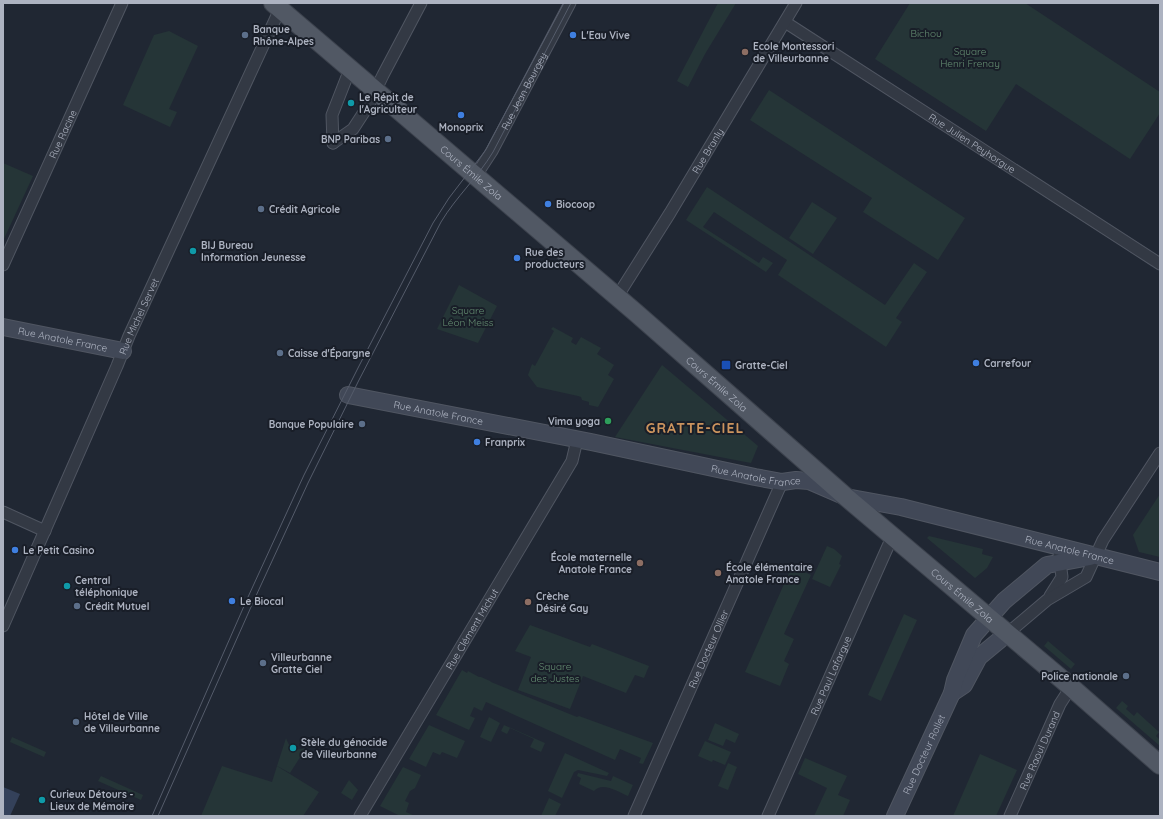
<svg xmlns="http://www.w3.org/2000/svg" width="1163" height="819" viewBox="0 0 1163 819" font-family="Quicksand,sans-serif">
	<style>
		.green { fill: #253537 }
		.water { fill: #34415a }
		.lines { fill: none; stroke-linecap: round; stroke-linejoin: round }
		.street-casing { stroke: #505662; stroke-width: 13 }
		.secondary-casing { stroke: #505662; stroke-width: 18 }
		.primary-casing { stroke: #3c424d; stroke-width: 20 }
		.street { stroke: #333944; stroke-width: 11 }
		.secondary { stroke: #414857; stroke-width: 16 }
		.primary { stroke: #515864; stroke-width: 18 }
		.tram { stroke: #555c6b; stroke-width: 1 }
		.service-dot { fill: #5c6f8a; stroke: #191e28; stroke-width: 1.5 }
		.shop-dot { fill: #3f7fe0; stroke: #191e28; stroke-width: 1.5 }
		.education-dot { fill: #8d6e63; stroke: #191e28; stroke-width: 1.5 }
		.culture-dot { fill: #0f9aa8; stroke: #191e28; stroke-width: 1.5 }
		.transit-dot { fill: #1a4fb4; stroke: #191e28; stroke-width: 1.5 }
		.leisure-dot { fill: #2e9e5b; stroke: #191e28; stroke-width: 1.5 }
		.labels { text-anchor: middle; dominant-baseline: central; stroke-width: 4; stroke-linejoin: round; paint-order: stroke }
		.poi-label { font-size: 10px; font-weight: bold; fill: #adb3c1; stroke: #191e28; text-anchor: start }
		.park-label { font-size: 10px; fill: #668f73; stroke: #191e28 }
		.street-label { font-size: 10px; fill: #adb3c1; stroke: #191e28 }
		.district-label { font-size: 14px; font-weight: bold; letter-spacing: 1px; fill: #cb945e; stroke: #191e28 }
	</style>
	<rect width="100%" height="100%" fill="#202733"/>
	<g class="green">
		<path d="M718,3H736L705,54L688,87L677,81Z"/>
		<path d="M910,3H1025L1160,92V113L1130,159L1016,84L986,131L875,59Z"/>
		<path d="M169,31L198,46L169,109L177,112L170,127L123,105L154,35Z"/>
		<path d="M769,90L965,218L938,260L863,212L872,198L750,120Z"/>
		<path d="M3,163L33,176L3,241Z"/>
		<path d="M707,187L885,305L914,263L927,272L896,318L902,322L886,347L778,275L787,260L714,212L703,227L759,263L763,257L773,263L766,272L686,220Z"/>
		<path d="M812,202L837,218L813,254L789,238Z"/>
		<path d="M459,285L497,306L478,343L437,329Z"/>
		<path d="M553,327L573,338L571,342L576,345L581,337L601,348L597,354L614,365L608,375L614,379L598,407L589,405V402L582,400L581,397L578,396L537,387L528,375L532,364L535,366L554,331L551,329Z"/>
		<path d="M662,365L758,446L751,463L615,437Z"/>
		<path d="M1160,494V557L1139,552L1133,535Z"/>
		<path d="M929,536L983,549L982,554L993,557L987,568L975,578L927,538Z"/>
		<path d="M827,546L834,549L842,556L839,564L841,565L830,587L812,579Z"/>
		<path d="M792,566L811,575L784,634L794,639L784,661L789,664L780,686L745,672Z"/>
		<path d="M904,614L917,620L881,701L868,695Z"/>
		<path d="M530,625L590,647L592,644L649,666L644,678L635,675L626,693L583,676L570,709L518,690L531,657L515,651Z"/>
		<path d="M1048,641L1075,664L1071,669L1044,646Z"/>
		<path d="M462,670L467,673L468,671L479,677H481L490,681L491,682L577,717L579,716L653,743L643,764L639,763L641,758L620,749L615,760L486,702L482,711L474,707L470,716L475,718L469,730L436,715Z"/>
		<path d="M1122,701L1128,706L1126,709L1134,716L1137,712L1159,732L1156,736L1160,740V746L1116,708Z"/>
		<path d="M489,717L500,723L491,742L480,737Z"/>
		<path d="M715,723L739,734L735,743L726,739L723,746L708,740Z"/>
		<path d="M429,725L465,741L457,758L442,752L440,755L433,752L426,767L409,759Z"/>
		<path d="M504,725L545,743L541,752L530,747L534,739L510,728L507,734L501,731Z"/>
		<path d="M12,737L46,752L44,757L10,742Z"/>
		<path d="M286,738C290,749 294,751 306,748L290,773L277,766Z"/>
		<path d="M705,741L731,752L725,765L713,760L712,762L698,756Z"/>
		<path d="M565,753L609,773L607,776L578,770L574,772L562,798L548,791Z"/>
		<path d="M980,754L1017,770L996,816H953Z"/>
		<path d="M805,758L847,776L838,795L850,800L843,816H814L827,788L798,774Z"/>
		<path d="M728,763L737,767L728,790L718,786Z"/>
		<path d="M222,766L272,782L277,766L319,792L303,816H201Z"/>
		<path d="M403,767L421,775L415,788L410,791L405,801L409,803L406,812L415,816H400L380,806Z"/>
		<path d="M578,773L611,781L613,776L633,785L628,796C619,792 602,781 594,791L579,784L581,778L577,776Z"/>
		<path d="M101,776L143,795L141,800L98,781Z"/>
		<path d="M349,780L358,790L352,800L341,793Z"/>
		<path d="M549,798L561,804L555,816H541Z"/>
	</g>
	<path class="water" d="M3,787L20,794L10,816H3Z"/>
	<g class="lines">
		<defs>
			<g id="street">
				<path id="s1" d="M785,22L1160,264"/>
				<path d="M333,143L353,129L368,106L383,75L421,3"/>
				<path d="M333,143L332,115L350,69"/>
				<path id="s2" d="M475,177L492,151L570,3"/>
				<path id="s3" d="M3,265L122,3"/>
				<path id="s4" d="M617,297L670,213L796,3"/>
				<path d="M3,512L45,531"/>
				<path d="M1050,596L1062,577L1059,555"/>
				<path id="s5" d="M3,626L117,366L129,336L280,9"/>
				<path d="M1008,633L1047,600L1086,577L1103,540L1160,453"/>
				<path id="s6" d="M360,816L572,461L577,440"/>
				<path id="s7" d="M634,816L782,482"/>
				<path id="s8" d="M768,816L893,535"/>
				<path id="s9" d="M1010,816L1060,704L1071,687"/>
			</g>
			<g id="secondary">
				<path id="s10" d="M3,327L123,351"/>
				<path id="s11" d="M348,395L591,442L755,477L782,482L796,480L809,481L846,497L901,507L1160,572"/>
				<path d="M952,693L964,685L979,657L1008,633"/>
				<path id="s12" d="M895,816L952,693L955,680L974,635L1004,601L1047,565L1090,557"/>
			</g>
			<g id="primary">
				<path id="s13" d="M273,3L635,312L846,497L1071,687L1160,765"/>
			</g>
		</defs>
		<use href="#street" class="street-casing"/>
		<use href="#secondary" class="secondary-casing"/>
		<use href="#primary" class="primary-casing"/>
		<use href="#street" class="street"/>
		<use href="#secondary" class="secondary"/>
		<use href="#primary" class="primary"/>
		<g class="tram">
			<path d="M152,816L248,597L304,475L359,366L433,223L449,198L485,151L564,3"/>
			<path d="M158,816L255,598L308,483L359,380L441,222C456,197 478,177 493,152L571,3"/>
		</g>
	</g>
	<g class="service-dot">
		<circle cx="245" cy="35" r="4"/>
		<circle cx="388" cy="139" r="4"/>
		<circle cx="261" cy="209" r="4"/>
		<circle cx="280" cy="353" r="4"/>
		<circle cx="362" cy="424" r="4"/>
		<circle cx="77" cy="606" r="4"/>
		<circle cx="263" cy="663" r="4"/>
		<circle cx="1126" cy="676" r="4"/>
		<circle cx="76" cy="722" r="4"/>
	</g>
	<g class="shop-dot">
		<circle cx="573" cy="35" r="4"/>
		<circle cx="461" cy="115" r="4"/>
		<circle cx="548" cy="204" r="4"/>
		<circle cx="517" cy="258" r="4"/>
		<circle cx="976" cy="363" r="4"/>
		<circle cx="477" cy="442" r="4"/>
		<circle cx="15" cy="550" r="4"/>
		<circle cx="232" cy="601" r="4"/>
	</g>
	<g class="education-dot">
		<circle cx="745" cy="52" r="4"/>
		<circle cx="640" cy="563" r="4"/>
		<circle cx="718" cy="573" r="4"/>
		<circle cx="528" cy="602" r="4"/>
	</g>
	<g class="culture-dot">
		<circle cx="351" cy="103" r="4"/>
		<circle cx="193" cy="251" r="4"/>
		<circle cx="67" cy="586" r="4"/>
		<circle cx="293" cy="748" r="4"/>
		<circle cx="42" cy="800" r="4"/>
	</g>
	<rect class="transit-dot" x="721" y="360" width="10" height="10" rx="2"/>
	<circle class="leisure-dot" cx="608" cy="421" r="4"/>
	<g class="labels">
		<g class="poi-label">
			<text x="253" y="29">Banque<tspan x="253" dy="12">Rhône-Alpes</tspan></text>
			<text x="581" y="35">L'Eau Vive</text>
			<text x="753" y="46">Ecole Montessori<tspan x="753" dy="12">de Villeurbanne</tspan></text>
			<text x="359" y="97">Le Répit de<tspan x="359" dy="12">l'Agriculteur</tspan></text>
			<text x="461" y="127" text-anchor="middle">Monoprix</text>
			<text x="380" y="139" text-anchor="end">BNP Paribas</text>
			<text x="556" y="204">Biocoop</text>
			<text x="269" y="209">Crédit Agricole</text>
			<text x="201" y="245">BIJ Bureau<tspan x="201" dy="12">Information Jeunesse</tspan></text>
			<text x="525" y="252">Rue des<tspan x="525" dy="12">producteurs</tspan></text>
			<text x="288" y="353">Caisse d'Épargne</text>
			<text x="984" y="363">Carrefour</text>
			<text x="735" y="365">Gratte-Ciel</text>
			<text x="600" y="421" text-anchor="end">Vima yoga</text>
			<text x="354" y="424" text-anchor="end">Banque Populaire</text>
			<text x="485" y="442">Franprix</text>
			<text x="23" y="550">Le Petit Casino</text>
			<text x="632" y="557" text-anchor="end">École maternelle<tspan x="632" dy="12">Anatole France</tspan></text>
			<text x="726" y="567">École élémentaire<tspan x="726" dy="12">Anatole France</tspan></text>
			<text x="75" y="580">Central<tspan x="75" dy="12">téléphonique</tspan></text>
			<text x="536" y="596">Crèche<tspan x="536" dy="12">Désiré Gay</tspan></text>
			<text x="240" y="601">Le Biocal</text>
			<text x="85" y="606">Crédit Mutuel</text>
			<text x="271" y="657">Villeurbanne<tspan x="271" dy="12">Gratte Ciel</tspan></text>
			<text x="1118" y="676" text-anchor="end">Police nationale</text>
			<text x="84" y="716">Hôtel de Ville<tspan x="84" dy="12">de Villeurbanne</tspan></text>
			<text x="301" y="742">Stèle du génocide<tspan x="301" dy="12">de Villeurbanne</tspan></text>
			<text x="50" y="794">Curieux Détours -<tspan x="50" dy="12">Lieux de Mémoire</tspan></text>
		</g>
		<g class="park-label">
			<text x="926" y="33">Bichou</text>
			<text x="970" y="51">Square<tspan x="970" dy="12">Henri Frenay</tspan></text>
			<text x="468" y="310">Square<tspan x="468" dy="12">Léon Meiss</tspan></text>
			<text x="555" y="666">Square<tspan x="555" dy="12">des Justes</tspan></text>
		</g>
		<g class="street-label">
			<text stroke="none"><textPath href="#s2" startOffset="99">Rue Jean Bourgey</textPath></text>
			<text stroke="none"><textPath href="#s3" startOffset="144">Rue Racine</textPath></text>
			<text stroke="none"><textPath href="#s1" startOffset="223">Rue Julien Peyhorgue</textPath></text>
			<text stroke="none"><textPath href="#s4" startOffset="172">Rue Branly</textPath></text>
			<text stroke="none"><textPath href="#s13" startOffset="261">Cours Émile Zola</textPath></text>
			<text stroke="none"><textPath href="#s5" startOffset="338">Rue Michel Servet</textPath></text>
			<text stroke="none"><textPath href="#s10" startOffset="61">Rue Anatole France</textPath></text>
			<text stroke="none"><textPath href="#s13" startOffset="585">Cours Émile Zola</textPath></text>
			<text stroke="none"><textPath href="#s11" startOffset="92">Rue Anatole France</textPath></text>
			<text stroke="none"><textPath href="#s11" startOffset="416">Rue Anatole France</textPath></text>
			<text stroke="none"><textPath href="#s11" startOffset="740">Rue Anatole France</textPath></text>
			<text stroke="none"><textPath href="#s13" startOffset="909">Cours Émile Zola</textPath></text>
			<text stroke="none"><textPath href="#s6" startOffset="218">Rue Clément Michut</textPath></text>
			<text stroke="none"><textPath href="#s7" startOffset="183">Rue Docteur Ollier</textPath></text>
			<text stroke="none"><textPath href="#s8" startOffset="154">Rue Paul Lafargue</textPath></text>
			<text stroke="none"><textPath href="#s9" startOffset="72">Rue Raoul Durand</textPath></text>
			<text stroke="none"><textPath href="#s12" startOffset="68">Rue Docteur Rollet</textPath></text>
		</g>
		<g class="district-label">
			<text x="695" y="428">GRATTE-CIEL</text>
		</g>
	</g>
	<rect width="1163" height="819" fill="none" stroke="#adb3c1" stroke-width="8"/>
</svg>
